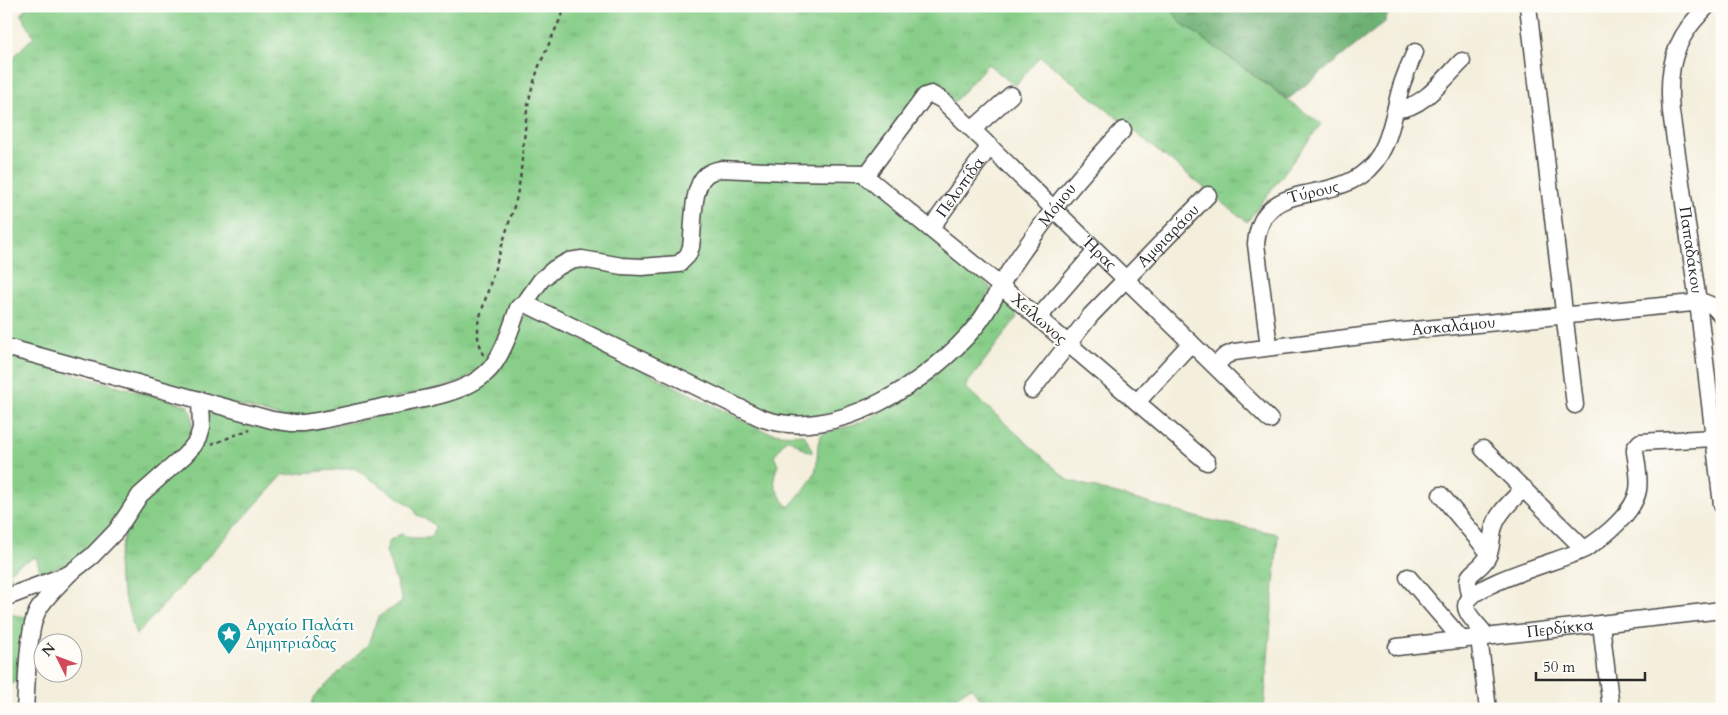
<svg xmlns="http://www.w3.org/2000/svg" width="1728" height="715" viewBox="0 0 1728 715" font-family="Cardo,serif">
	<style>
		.grass { fill: url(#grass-tufts); stroke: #5a7c5a }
		.forest { fill: url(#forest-crowns); stroke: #4c6e50 }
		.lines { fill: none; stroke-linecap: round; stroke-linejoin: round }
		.minor-casing { stroke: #494846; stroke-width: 19 }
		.path { stroke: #494846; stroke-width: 2.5; stroke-dasharray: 4 4; stroke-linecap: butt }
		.minor { stroke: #fff; stroke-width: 16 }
		.labels { text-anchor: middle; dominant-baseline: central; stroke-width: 4.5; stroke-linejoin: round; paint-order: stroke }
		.street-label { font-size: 16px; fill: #2b2b2b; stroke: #fdfcf7 }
		.culture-label { font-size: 16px; fill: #0d838f; stroke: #fdfcf7; text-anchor: start }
	</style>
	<defs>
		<pattern id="grass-tufts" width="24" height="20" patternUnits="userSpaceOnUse" patternTransform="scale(1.25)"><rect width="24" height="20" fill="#88ce89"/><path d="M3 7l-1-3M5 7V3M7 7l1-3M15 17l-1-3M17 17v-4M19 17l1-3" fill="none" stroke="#76b176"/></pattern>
		<pattern id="forest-crowns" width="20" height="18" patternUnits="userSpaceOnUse" patternTransform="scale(1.25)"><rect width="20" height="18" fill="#6eb175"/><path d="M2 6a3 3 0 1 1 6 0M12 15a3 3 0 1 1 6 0" fill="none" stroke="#5b9060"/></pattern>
	</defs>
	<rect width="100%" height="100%" fill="#fdfcf7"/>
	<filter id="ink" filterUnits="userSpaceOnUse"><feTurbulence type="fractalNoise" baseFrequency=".02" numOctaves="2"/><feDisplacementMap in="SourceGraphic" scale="10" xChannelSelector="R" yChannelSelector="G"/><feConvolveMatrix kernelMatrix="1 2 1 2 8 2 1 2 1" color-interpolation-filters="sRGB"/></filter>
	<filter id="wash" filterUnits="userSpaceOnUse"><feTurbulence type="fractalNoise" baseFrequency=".0096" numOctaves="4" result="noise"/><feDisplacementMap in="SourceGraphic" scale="20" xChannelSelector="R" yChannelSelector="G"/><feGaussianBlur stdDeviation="1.12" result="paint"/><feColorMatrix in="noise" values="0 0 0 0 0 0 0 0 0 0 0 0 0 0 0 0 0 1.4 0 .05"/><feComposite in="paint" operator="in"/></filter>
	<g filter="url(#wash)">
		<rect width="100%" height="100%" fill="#f4efdd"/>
		<g class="grass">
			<path d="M28,6H1170L1180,22L1321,124L1247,222L1040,56L1015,86L988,64L954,102L940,90L862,171L989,286L991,289L980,310L944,351L876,399L834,414L779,417L513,302L490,357L480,369L459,383L327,414L285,418L6,342V65L34,36L21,15Z"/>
			<path d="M1003,299L1012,306L1017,317L965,387L1068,480L1200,518L1278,534L1264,709H988L971,687L938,709H310L315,696L368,644L378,617L401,603L402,600L386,551L390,540L401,534L410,538H430L433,535L435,526L429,521L417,515L413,507L354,468L283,475L136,635L119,579L118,560L126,529L130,520L153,491L208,411L279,431H301L354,422L460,397C472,392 485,387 494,377C506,362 517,331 525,313L531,314L760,429C775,435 788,435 804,434L812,451L811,453L787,438L774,456L778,466C769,482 778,495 789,507C798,496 809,486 815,472C819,460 815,443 822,434L864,421L915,391L937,374Z"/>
			<path d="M6,355L187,405C195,414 192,428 190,439L90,551L69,563L41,573L36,557L17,565L8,574L12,577L13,581L6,587Z"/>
			<path d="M6,611L10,614L29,618L25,668L6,690Z"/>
		</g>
		<path class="forest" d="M1170,6H1391L1385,22L1288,99L1180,22Z"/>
	</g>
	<g filter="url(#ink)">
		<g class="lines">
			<defs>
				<g id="minor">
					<path d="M1528,6L1575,405"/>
					<path id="s1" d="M1707,6C1701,13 1694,20 1689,27C1670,53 1668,81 1671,112L1698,302L1722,505"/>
					<path d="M1396,109C1421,110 1445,78 1462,61"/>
					<path d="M973,129L1011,95"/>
					<path id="s2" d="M931,228L990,146"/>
					<path d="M524,304L541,280L554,269L569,261L582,259L622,266L642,267L679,264L688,255L691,247C694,228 691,187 706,175C711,171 716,170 721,169L788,172L869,173"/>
					<path d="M1038,318L1096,251"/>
					<path id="s3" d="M6,347L272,420L292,423H303C328,420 353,413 378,408C411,401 462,396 486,373C502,359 511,328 518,308L521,305L526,304L761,418C834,445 931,381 976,326C988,312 996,294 1005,278C1017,258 1031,240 1044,222C1068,189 1095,160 1123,130"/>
					<path id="s4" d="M1269,347L1256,244C1261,181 1322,203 1361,175C1390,155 1392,118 1401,87C1405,75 1410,63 1415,52"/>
					<path id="s5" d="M1215,366L1225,356L1234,352L1394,332L1703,302L1713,306L1722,316"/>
					<path id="s6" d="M1032,390L1091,315L1208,195"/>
					<path d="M1137,402L1191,343"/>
					<path d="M1483,449L1584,549"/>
					<path id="s7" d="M1207,462L1003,288L869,179L868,176L870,170L925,96L931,94L942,100L1270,420"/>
					<path d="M1441,495L1489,553"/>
					<path d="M1408,577L1462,640"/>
					<path d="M7,597L69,574L92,556L117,530L140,495L184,456L194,445L198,438L201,428L200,400"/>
					<path d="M1471,597C1462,569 1475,577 1487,558C1493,549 1490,535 1495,524C1500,510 1514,499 1524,488"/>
					<path d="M1601,624L1611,709"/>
					<path d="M1487,637C1482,628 1466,616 1466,606C1468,583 1565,560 1585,549C1604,537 1634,513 1638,490C1640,478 1637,464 1635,452V448L1640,442L1714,438"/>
					<path d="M1479,638L1488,709"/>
					<path id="s8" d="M1397,647L1722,610"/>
					<path d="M25,709C27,684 27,633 37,612C44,598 57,587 67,576"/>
				</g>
			</defs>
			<use href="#minor" class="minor-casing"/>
			<g class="path">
				<path d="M483,355L478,338V323L516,200L520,180L527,110L531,91L539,66L566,6"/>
				<path d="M211,445L250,429"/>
			</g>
			<use href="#minor" class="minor"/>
		</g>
	</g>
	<defs>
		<symbol id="sight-pin" viewBox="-11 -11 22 30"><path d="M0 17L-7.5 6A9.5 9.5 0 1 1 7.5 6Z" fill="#0f9aa8" stroke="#fdfcf7"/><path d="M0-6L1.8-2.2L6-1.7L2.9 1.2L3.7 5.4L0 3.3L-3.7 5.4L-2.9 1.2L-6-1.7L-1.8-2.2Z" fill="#fff"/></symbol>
	</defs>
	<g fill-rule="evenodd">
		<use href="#sight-pin" x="215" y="620" width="28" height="38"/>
	</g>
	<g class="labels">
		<g class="street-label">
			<text stroke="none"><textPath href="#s2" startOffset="50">Πελοπίδα</textPath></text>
			<text stroke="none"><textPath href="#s4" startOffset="189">Τύρους</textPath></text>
			<text stroke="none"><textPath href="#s3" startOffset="1235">Μόμου</textPath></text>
			<text stroke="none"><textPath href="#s6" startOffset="206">Αμφιαράου</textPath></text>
			<text stroke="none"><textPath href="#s1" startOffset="256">Παπαδάκου</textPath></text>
			<text stroke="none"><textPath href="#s7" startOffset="781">Ήρας</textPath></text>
			<text transform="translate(1039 319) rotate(41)">Χείλωνος</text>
			<text stroke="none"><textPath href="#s5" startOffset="245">Ασκαλάμου</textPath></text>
			<text stroke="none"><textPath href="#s8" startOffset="164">Περδίκκα</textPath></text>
		</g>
		<g class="culture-label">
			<text x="246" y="625">Αρχαίο Παλάτι<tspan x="246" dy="18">Δημητριάδας</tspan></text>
		</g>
	</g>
	<rect width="1728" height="715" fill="none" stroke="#fdfcf7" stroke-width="25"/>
	<g transform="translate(58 658) rotate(312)"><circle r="24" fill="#fdfcf7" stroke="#a9a8a5"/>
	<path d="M0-4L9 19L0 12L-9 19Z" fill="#d1495b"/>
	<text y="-8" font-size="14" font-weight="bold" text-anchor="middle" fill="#2b2b2b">N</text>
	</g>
	<path d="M1536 672v8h109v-8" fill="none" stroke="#2b2b2b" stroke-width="2.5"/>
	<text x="1543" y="672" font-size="15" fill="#2b2b2b" stroke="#fdfcf7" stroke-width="4" paint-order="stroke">50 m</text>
</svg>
